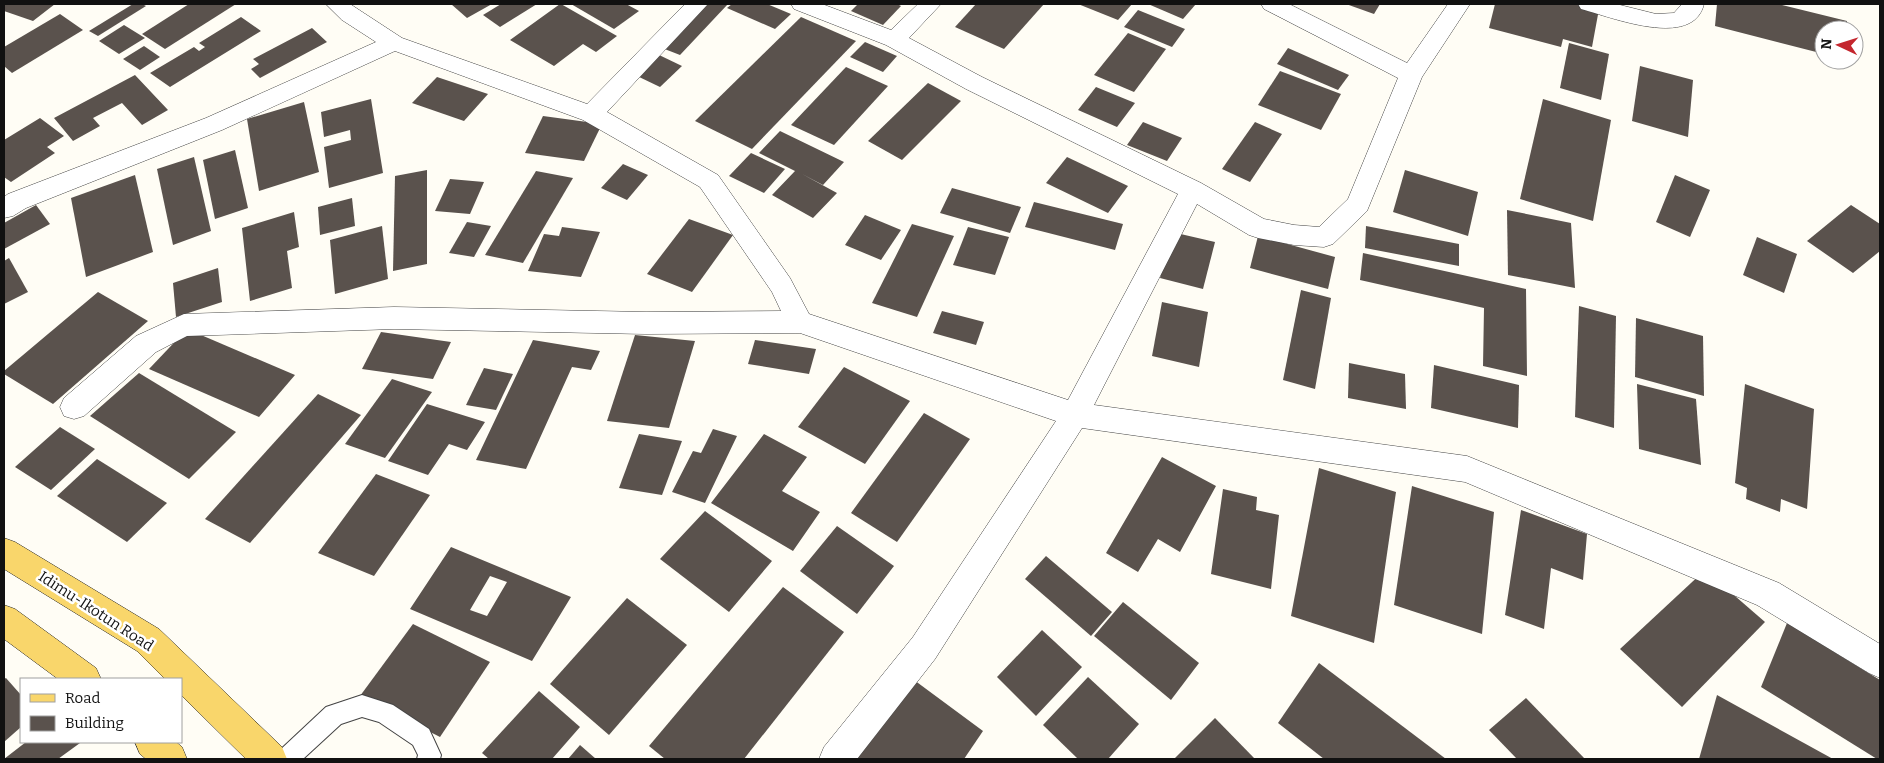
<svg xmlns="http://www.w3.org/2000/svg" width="1884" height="763" viewBox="0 0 1884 763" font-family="Bitter,serif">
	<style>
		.building { fill: #5a524d; fill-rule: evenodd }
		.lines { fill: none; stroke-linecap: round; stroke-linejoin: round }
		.service-casing { stroke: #444; stroke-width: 2 }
		.minor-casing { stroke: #444; stroke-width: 1 }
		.primary-casing { stroke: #222; stroke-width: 1 }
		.service { fill: #fff; fill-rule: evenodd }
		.minor { fill: #fff; fill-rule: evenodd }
		.primary { fill: #f9d66b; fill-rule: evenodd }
		.labels { text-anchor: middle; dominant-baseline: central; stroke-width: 5; stroke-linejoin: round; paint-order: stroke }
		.street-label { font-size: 15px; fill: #111; stroke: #fff }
	</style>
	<rect width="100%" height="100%" fill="#fffdf5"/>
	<g class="building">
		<path d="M4,4H55L33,21L4,11Z"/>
		<path d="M133,4H142L146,6L98,36L89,31Z"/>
		<path d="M189,4H236L165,49L142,34Z"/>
		<path d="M451,4H492L467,18Z"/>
		<path d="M501,4H537L500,27L483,15Z"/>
		<path d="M560,4H561L617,36L596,52L583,44L554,66L510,40Z"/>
		<path d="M571,4H626L639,11L614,29Z"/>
		<path d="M703,4H728L680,55L662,48Z"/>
		<path d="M732,4H767L791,14L775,29L727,8Z"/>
		<path d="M858,4H897L901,6L883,25L851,11Z"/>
		<path d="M976,4H1044L1004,49L955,27Z"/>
		<path d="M1078,4H1132L1118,20Z"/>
		<path d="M1148,4H1196L1183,19Z"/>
		<path d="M1346,4H1380L1374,14Z"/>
		<path d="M1495,4H1578L1599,9L1592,47L1563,39L1561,47L1489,28Z"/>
		<path d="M1717,4H1778L1847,21V30H1824V54L1715,26Z"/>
		<path d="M1138,10L1185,29L1172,47L1124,27Z"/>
		<path d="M60,14L83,30L12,73L4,66V47Z"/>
		<path d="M241,17L261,31L170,87L150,73L194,47L199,51L205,47L199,43Z"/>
		<path d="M801,17L856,41L752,149L695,121Z"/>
		<path d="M124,25L145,38L119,54L99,41Z"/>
		<path d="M312,28L327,42L260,78L251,69L259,64L253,59Z"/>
		<path d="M1128,33L1166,49L1134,92L1094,75Z"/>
		<path d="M865,42L897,56L883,72L850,57Z"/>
		<path d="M1569,43L1609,54L1601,100L1560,88Z"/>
		<path d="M144,46L160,57L140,70L123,59Z"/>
		<path d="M1288,48L1349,75L1338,90L1277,64Z"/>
		<path d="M657,54L682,66L660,87L635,75Z"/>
		<path d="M1640,66L1693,80L1688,137L1632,121Z"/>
		<path d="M846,67L888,86L834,145L791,125Z"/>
		<path d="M1280,71L1341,94L1321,130L1258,105Z"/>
		<path d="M135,75L168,110L142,125L122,103L93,118L100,126L73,141L54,118Z"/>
		<path d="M437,77L488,94L464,121L412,103Z"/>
		<path d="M928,83L961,101L902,160L868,141Z"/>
		<path d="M1096,87L1135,103L1117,127L1078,110Z"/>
		<path d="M371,99L383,173L329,188L324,147L351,140L350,130L324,137L321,112Z"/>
		<path d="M1543,99L1611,120L1593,221L1520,199Z"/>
		<path d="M304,102L319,172L259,191L247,119Z"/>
		<path d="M543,116L602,124L584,161L525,153Z"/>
		<path d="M40,118L64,136L47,147L55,153L11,182L4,177V140Z"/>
		<path d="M1143,122L1182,138L1167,161L1127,145Z"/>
		<path d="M1255,122L1282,134L1250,182L1222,169Z"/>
		<path d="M780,131L844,162L823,185L802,174L837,193L813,218L772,195L795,171L759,153Z"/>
		<path d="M235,150L248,208L215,219L203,160Z"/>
		<path d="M751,153L785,169L764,193L729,176Z"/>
		<path d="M194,157L211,231L173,245L157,169Z"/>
		<path d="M1067,157L1128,186L1108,213L1046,183Z"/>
		<path d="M623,164L648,175L627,200L601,188Z"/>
		<path d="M427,170V264L393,271L395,176Z"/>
		<path d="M1405,170L1478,192L1468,236L1393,212Z"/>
		<path d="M536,171L573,178L523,263L485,255Z"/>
		<path d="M135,175L153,252L86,277L71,198Z"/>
		<path d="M1675,175L1710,190L1690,237L1656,222Z"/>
		<path d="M450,179L484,182L470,214L435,211Z"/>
		<path d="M952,188L1021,207L1010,233L940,213Z"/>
		<path d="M352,198L355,226L320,235L318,207Z"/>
		<path d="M1034,202L1123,224L1115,250L1025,227Z"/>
		<path d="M36,205L50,224L4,249V223Z"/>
		<path d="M1851,205L1880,224V251L1853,273L1807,241Z"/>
		<path d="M1507,210L1571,223L1575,288L1508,275Z"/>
		<path d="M294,212L299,247L287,251L292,288L250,301L242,228Z"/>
		<path d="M865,215L901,230L881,260L845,245Z"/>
		<path d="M689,219L733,235L692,292L647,274Z"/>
		<path d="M467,222L491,226L474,257L449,253Z"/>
		<path d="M912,224L954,236L917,317L872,303Z"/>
		<path d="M382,226L388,279L335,294L330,240Z"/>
		<path d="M1366,226L1459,244V266L1365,248Z"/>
		<path d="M562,227L600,232L581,277L528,271L544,234L559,236Z"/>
		<path d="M968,227L1009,237L995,275L953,265Z"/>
		<path d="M1172,232L1215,242L1203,289L1160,278Z"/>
		<path d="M1258,236L1335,257L1328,289L1250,268Z"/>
		<path d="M1757,237L1797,254L1784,293L1743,275Z"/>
		<path d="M1363,253L1526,289L1527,376L1483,366L1484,308L1360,280Z"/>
		<path d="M9,258L28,292L4,304V261Z"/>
		<path d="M218,268L222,302L176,317L173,283Z"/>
		<path d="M1301,290L1331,298L1315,389L1283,380Z"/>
		<path d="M98,292L148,321L53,404L4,374V371Z"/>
		<path d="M1162,302L1208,312L1199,367L1152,356Z"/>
		<path d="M1579,306L1616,316L1614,428L1575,417Z"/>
		<path d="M942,311L984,322L976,345L933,333Z"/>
		<path d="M1636,318L1703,336L1704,396L1635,377Z"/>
		<path d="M187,329L295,375L259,417L149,369Z"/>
		<path d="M381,332L451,342L433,379L362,369Z"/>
		<path d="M635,335L695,341L669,428L607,421Z"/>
		<path d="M533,340L600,351L591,370L572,367L526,469L476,460Z"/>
		<path d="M755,340L816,349L809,374L748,364Z"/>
		<path d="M1349,363L1405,374L1406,409L1348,398Z"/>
		<path d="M1434,365L1519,385L1518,428L1431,408Z"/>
		<path d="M844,367L910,401L865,464L798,427Z"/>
		<path d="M484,368L513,374L496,410L466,405Z"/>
		<path d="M139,373L236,432L189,479L90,416Z"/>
		<path d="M392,379L432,392L385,458L345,444Z"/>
		<path d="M1637,384L1696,399L1701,465L1639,449Z"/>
		<path d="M1745,384L1814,409L1807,509L1781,499L1780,512L1746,499L1747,488L1735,483Z"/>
		<path d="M318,394L361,415L250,543L205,519Z"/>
		<path d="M427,404L485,422L467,450L449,444L428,475L388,461Z"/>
		<path d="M924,413L970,439L897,542L851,513Z"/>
		<path d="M60,427L95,449L51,490L15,467Z"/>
		<path d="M713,429L737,436L705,503L672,492L693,451L701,453Z"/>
		<path d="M639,434L682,441L662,495L619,488Z"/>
		<path d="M764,434L807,457L782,491L820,512L793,551L711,503Z"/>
		<path d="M1162,457L1216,486L1180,552L1158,539L1138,572L1106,553Z"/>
		<path d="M97,459L167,503L127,542L57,496Z"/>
		<path d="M1319,468L1396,492L1374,643L1291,616Z"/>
		<path d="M376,474L430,495L374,576L318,553Z"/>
		<path d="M1412,486L1494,512L1482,634L1394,605Z"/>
		<path d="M1223,489L1257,497L1256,510L1279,515L1271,589L1211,574Z"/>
		<path d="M1521,510L1587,534L1583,580L1551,568L1544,629L1505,615Z"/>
		<path d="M705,511L772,561L729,612L660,559Z"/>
		<path d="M837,526L894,566L857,614L800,571Z"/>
		<path d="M451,547L571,597L532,661L410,609ZM490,576L507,582L487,616L470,610Z"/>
		<path d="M1046,556L1112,612L1091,636L1025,579Z"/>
		<path d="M1705,570L1765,622L1682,707L1620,649Z"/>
		<path d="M783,587L844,632L744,759H665L649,746Z"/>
		<path d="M627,598L687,645L609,735L550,684Z"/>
		<path d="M1123,602L1199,663L1171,700L1094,636Z"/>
		<path d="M1787,623L1880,680V759H1877L1761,687Z"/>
		<path d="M413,624L490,662L440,737L360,696Z"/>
		<path d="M1042,630L1082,667L1036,716L997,677Z"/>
		<path d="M1319,663L1446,759H1324L1278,723Z"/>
		<path d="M1088,677L1139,724L1108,759H1078L1043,725Z"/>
		<path d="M6,678L21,695V727L4,742V679Z"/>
		<path d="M914,680L983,731L964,759H857Z"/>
		<path d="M539,691L580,727L552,759H489L482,753Z"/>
		<path d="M1717,695L1833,759H1699Z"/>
		<path d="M1526,698L1585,759H1517L1489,730Z"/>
		<path d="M1215,718L1255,759H1174Z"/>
		<path d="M26,742H79L80,743L58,759H4Z"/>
		<path d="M580,745L596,759H568Z"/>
	</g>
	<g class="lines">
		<defs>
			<path id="service" d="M362,695L393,705L429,729L441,755L440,759H417L418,755L413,745L379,722L362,717L341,724L303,759H276L279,751L326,707Z"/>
			<g id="minor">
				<path d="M326,4H350L402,38L587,104L685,4H708L607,112L718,175L790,278L809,314L1068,400L1178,194L966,89L886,45L794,9L791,4H822L891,30L918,4H941L909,38L982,77L1201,183L1264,219L1294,225L1319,227L1348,199L1398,78L1264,9L1261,4H1289L1407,63L1448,4H1470L1422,77L1367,211L1333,244L1324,247L1294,245L1258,238L1249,235L1197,204L1094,405L1467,456L1779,583L1880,644V678L1869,673L1757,605L1465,482L1082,428L935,659L857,759H819L824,747L913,637L1056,421L800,333L646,334L394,329L187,336L156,352L84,416L74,419L64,416L60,407L64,398L136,336L184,314L394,307L646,312L781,311L772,292L700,187L583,120L395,51L222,130L26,208L13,216L4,218V197L8,194L206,118L376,42L342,20Z"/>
				<path d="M1578,4H1616L1656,14L1674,13L1682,4H1704C1693,50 1611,17 1581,9Z"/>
			</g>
			<g id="primary">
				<path d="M4,538L15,542L159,629L282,747L287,759H246L181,695V679H165L137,651L4,569Z"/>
				<path d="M4,605L15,609L96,668L101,679H58L4,639Z"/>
				<path d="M135,742H176L182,747L187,759H146L140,754Z"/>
			</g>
		</defs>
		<use href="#service" class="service-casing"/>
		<use href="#minor" class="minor-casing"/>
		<use href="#primary" class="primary-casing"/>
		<use href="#service" class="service"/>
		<use href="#minor" class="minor"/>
		<use href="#primary" class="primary"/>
	</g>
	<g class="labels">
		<g class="street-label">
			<text transform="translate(96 611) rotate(33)">Idimu-Ikotun Road</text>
		</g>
	</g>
	<rect width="1884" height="763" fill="none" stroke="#111111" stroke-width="10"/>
	<rect x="20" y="678" width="162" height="65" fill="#ffffff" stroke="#a0a0a0"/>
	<rect x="30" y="694" width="25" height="8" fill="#f9d66b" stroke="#a0a0a0"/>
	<text x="65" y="703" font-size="15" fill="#111111">Road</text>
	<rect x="30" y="716" width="25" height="15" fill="#5a524d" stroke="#a0a0a0"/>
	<text x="65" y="728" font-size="15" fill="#111111">Building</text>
	<g transform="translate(1839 45) rotate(274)"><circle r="24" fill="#ffffff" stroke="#a0a0a0"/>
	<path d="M0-4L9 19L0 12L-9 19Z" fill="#c4262e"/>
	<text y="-8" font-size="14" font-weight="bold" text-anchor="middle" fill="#111111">N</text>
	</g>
</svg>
